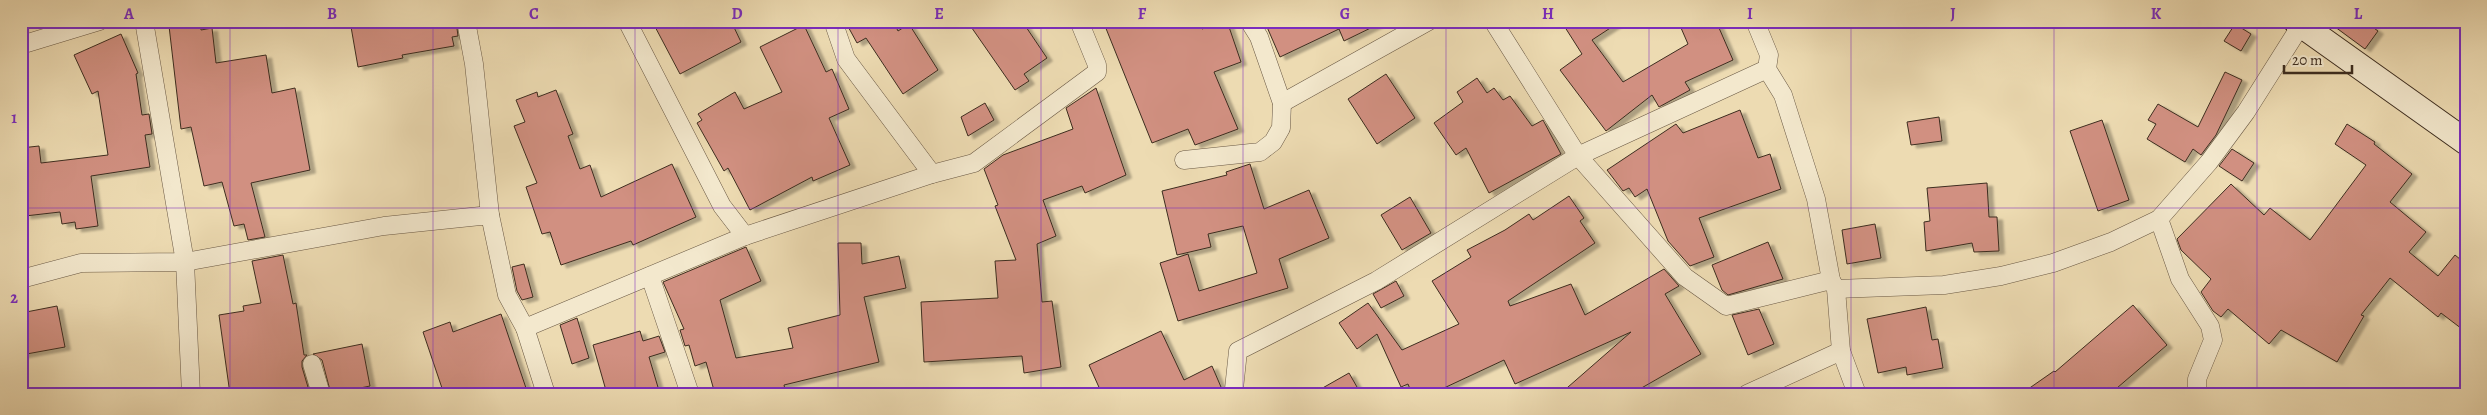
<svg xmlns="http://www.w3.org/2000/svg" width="2487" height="415" viewBox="0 0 2487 415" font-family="Alegreya,serif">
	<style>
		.building { fill: #d19081; stroke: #3d2d1f; filter: url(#shadow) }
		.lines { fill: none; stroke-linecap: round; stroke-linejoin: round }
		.street-casing { stroke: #695844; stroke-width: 19 }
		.secondary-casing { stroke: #3d2d1f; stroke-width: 27 }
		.street { stroke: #f3e8cd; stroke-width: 18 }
		.secondary { stroke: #f3e8cd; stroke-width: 25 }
		.grid { fill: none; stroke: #7b2cbf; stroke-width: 1; stroke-opacity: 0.55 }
		.neatline { fill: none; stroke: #7b2cbf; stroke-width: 2 }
		.grid-label { font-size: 16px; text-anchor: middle; font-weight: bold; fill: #7b2cbf }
	</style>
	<defs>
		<filter id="shadow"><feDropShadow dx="5.5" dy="3" stdDeviation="1" flood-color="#0004"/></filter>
	</defs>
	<rect width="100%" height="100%" fill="#eddbb2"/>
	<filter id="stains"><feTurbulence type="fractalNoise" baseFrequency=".004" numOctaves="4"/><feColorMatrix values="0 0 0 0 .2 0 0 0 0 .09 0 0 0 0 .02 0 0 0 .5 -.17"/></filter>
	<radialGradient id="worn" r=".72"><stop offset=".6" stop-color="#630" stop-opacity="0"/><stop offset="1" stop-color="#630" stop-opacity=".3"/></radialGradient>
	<g class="building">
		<path d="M350,21H456L458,36L452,37L454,46L402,55L403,58L358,67Z"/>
		<path d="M652,21H731L741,42L680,74Z"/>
		<path d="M845,21H897L894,23L898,31L909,24L938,70L903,94L866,38L857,43Z"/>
		<path d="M967,21H1022L1047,58L1024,74L1029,81L1015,90Z"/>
		<path d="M1103,21H1199L1202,29L1227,21L1241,62L1214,72L1238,129L1195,145L1188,129L1152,143Z"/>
		<path d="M1279,21H1385L1344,41L1339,29L1280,57L1267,27Z"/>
		<path d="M1561,21H1621L1592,40L1623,82L1688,44L1678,21H1716L1733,60L1685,82L1690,90L1659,107L1652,95L1606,131L1560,70L1582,54Z"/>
		<path d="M2327,21H2364L2378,31L2365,49Z"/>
		<path d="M200,22L201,30L212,28L216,63L266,55L272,93L295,88L310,170L251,183L265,237L248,240L244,224L234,226L222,182L204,186L191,127L181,129L169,26Z"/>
		<path d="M2235,24L2251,34L2241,51L2224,41Z"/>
		<path d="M804,25L826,72L832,69L849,109L829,118L850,165L813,181L812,177L750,210L728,168L724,171L697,123L702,120L698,114L735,92L744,109L782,92L760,47Z"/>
		<path d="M121,34L138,73L136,74L142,115L149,114L152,134L145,135L150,167L91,176L98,226L76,229L75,222L62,224L60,212L25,216V210H21V148L39,146L41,163L108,155L98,91L92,94L74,55Z"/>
		<path d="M2225,72L2242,80L2216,135L2201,155L2193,149L2185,162L2147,139L2156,124L2148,120L2158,104L2198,127Z"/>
		<path d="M1386,74L1415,118L1377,144L1348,99Z"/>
		<path d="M1477,78L1487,93L1494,88L1503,100L1510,96L1532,126L1543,120L1561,154L1489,193L1466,148L1456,155L1434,123L1463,102L1457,92Z"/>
		<path d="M1096,88L1126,175L1085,193L1082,186L1043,200L1056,236L1037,244L1042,302L1052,301L1061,367L1024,373L1022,356L924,362L921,302L998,298L995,261L1016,260L995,206L998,205L984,169L1003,155L1073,129L1066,108Z"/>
		<path d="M556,90L573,134L568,136L580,169L590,165L601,197L672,164L696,217L633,245L631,241L561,265L550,232L542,234L526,187L537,183L514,126L525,122L516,100L537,92L538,97Z"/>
		<path d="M985,103L994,120L968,136L961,117Z"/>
		<path d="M1740,110L1758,158L1770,154L1781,189L1699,218L1714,257L1690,266L1668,241L1647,189L1635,197L1629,188L1623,191L1607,170L1676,124L1683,133Z"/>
		<path d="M1939,117L1942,141L1911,145L1907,122Z"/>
		<path d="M2102,120L2129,200L2098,211L2070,131Z"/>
		<path d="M2347,124L2375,142L2374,144L2412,174L2390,202L2426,232L2409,252L2438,276L2455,255L2466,264V332L2441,313L2438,317L2390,278L2361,315L2364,316L2337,362L2281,330L2269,344L2228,309L2221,317L2213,311L2201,292L2211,279L2181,250L2177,239L2231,184L2264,215L2270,208L2310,240L2366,165L2335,144Z"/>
		<path d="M2232,149L2254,163L2242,181L2219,166Z"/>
		<path d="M1250,164L1264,209L1309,190L1329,238L1279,259L1288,288L1178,321L1160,263L1188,254L1199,291L1257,273L1243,226L1208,234L1211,247L1177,255L1162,191L1227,175L1226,172Z"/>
		<path d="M1987,183L1989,217H1997L1999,251L1974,252L1972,243L1926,251L1924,222L1930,221L1927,188Z"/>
		<path d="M1569,196L1584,218L1580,221L1595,243L1508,301L1510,306L1571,284L1585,315L1664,269L1679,286L1665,294L1701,354L1631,394H1560L1631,332L1515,384L1504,360L1444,388L1446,394H1412L1408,384L1401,387L1377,334L1357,349L1339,323L1368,303L1402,350L1459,324L1432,281L1471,257L1467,250L1505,230L1529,214L1533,220Z"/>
		<path d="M1410,197L1431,233L1402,250L1381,215Z"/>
		<path d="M1875,224L1881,258L1847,264L1842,230Z"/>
		<path d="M1768,242L1783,279L1728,295L1722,290L1712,265Z"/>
		<path d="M838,243H861L862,264L899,256L906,288L864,297L879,362L784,385L786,394H715L706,362L695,366L689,345L685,346L680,330L684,329L663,282L746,247L761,281L720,300L736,358L793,348L788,328L840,315Z"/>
		<path d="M283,255L293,304L296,303L304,355H307L302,361V367L310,394H230L219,315L244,311L243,306L261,303L252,261Z"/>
		<path d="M524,264L533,297L522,300L517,291L512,267Z"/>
		<path d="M1396,281L1404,296L1381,308L1373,294Z"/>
		<path d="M2133,305L2167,345L2110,394H2021L2054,371L2055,372Z"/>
		<path d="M57,306L65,347L21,355V313Z"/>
		<path d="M1926,307L1932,340L1938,339L1943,368L1907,375L1906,367L1878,373L1867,319Z"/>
		<path d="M1759,309L1774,344L1748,355L1732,315Z"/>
		<path d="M501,314L528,394H444L423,332L450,322L453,332Z"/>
		<path d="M577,318L589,358L572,364L560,325Z"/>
		<path d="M640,331L643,341L659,336L665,352L649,357L660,394H607L593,345Z"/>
		<path d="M1161,331L1184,380L1212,366L1224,394H1102L1089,365Z"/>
		<path d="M362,344L370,386L331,394L322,360L313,354Z"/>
		<path d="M1349,373L1361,394H1312Z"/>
	</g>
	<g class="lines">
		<defs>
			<g id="street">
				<path d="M466,21L474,64L490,215"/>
				<path d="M627,21L722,206L745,236"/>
				<path d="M833,21L846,59L932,174"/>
				<path d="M1493,21L1578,156L1685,277L1726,306L1831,280"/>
				<path d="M1755,21L1769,55L1767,69L1783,95L1816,199L1831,280L1836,289L1841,351L1857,394"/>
				<path d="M21,45L100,21"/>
				<path d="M1282,103L1429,21"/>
				<path d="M1184,160L1260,152L1273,142L1281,128L1282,103L1259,37L1249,21"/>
				<path d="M2159,219L2180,279L2210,326L2213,340L2197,379V394"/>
				<path d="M650,276L690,394"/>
				<path d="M21,279L81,263L185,262L144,21"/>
				<path d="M1836,289L1944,285L2001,276L2053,263L2111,242L2159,219L2209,162L2246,112L2301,25"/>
				<path d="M525,328L546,394"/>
				<path d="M312,364L321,394"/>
				<path d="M191,394L185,262L384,226L490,215L507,295L525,328L745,236L932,174L974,163L1097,72V65L1079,21"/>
				<path d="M1236,394L1234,389L1238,351L1376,281L1578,156L1767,69"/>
				<path d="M1747,394L1841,351"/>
			</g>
			<path id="secondary" d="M2296,21L2466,142"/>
		</defs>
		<use href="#street" class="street-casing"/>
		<use href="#secondary" class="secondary-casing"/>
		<use href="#street" class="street"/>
		<use href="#secondary" class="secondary"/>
	</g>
	<path class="grid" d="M230,21V394M433,21V394M635,21V394M838,21V394M1041,21V394M1243,21V394M1446,21V394M1649,21V394M1851,21V394M2054,21V394M2257,21V394M21,208H2466"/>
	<rect width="2487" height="415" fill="none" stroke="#eddbb2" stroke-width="55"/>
	<path d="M2284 65v8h68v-8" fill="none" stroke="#3d2d1f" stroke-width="2.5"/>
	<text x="2292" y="65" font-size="15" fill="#3d2d1f" stroke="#f3e8cd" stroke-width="4" paint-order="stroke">20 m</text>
	<rect x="28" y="28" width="2432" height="360" class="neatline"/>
	<g class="grid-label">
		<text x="129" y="19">A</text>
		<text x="332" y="19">B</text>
		<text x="534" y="19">C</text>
		<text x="737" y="19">D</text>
		<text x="939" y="19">E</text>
		<text x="1142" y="19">F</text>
		<text x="1345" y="19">G</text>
		<text x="1548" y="19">H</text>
		<text x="1750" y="19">I</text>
		<text x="1953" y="19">J</text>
		<text x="2156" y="19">K</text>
		<text x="2358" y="19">L</text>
		<text x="14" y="123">1</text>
		<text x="14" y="303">2</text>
	</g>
	<rect width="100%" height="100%" filter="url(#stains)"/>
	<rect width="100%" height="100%" fill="url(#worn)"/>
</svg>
